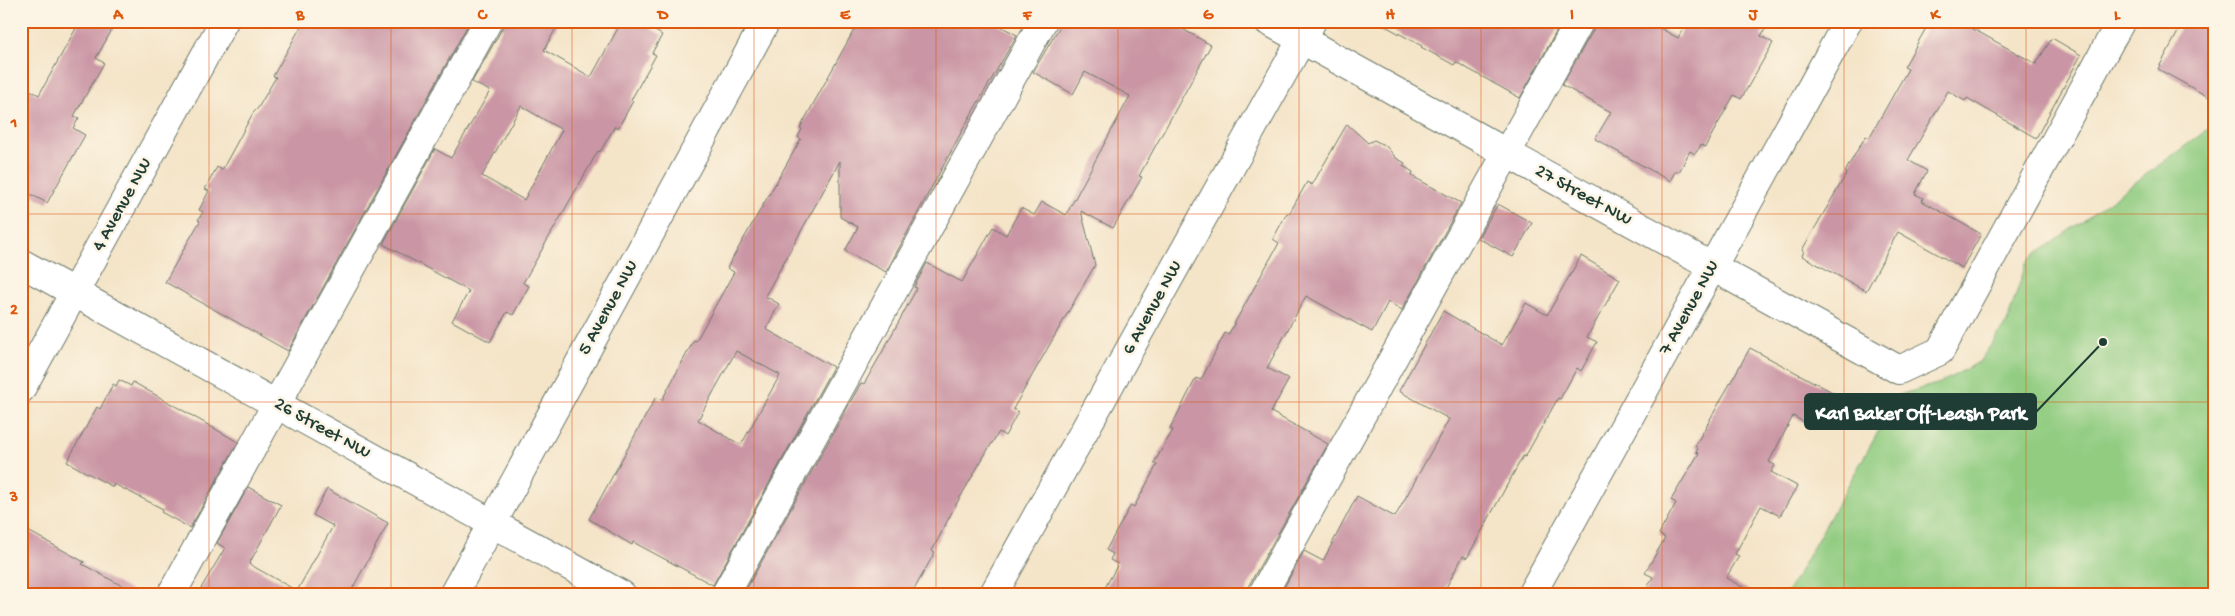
<svg xmlns="http://www.w3.org/2000/svg" width="2235" height="616" viewBox="0 0 2235 616" font-family="'Gochi Hand',sans-serif">
	<style>
		.green { fill: #91cc81; stroke: #58845a }
		.building { fill: #ca96a5; fill-rule: evenodd }
		.lines { fill: none; stroke-linecap: round; stroke-linejoin: round }
		.minor-casing { stroke: #6a7768; stroke-width: 30 }
		.minor { stroke: #fff; stroke-width: 28 }
		.grid { fill: none; stroke: #de580e; stroke-width: 1; stroke-opacity: 0.55 }
		.labels { text-anchor: middle; dominant-baseline: central; stroke-width: 5; stroke-linejoin: round; paint-order: stroke }
		.street-label { font-size: 19px; fill: #1f3d34; stroke: #fcf5e5 }
		.leader { fill: none; stroke: #1f3d34; stroke-width: 2 }
		.callout-dot { fill: #1f3d34; stroke: #fcf5e5; stroke-width: 2 }
		.callout { fill: #1f3d34; stroke: #1f3d34; stroke-width: 2 }
		.callout-label { font-size: 20px; text-anchor: middle; font-weight: bold; fill: #fff }
		.neatline { fill: none; stroke: #de580e; stroke-width: 2 }
		.grid-label { font-size: 16px; text-anchor: middle; font-weight: bold; fill: #de580e }
	</style>
	<rect width="100%" height="100%" fill="#fcf5e5"/>
	<filter id="ink" filterUnits="userSpaceOnUse"><feTurbulence type="fractalNoise" baseFrequency=".02" numOctaves="2"/><feDisplacementMap in="SourceGraphic" scale="10" xChannelSelector="R" yChannelSelector="G"/><feConvolveMatrix kernelMatrix="1 2 1 2 8 2 1 2 1" color-interpolation-filters="sRGB"/></filter>
	<filter id="wash" filterUnits="userSpaceOnUse"><feTurbulence type="fractalNoise" baseFrequency=".0096" numOctaves="4" result="noise"/><feDisplacementMap in="SourceGraphic" scale="20" xChannelSelector="R" yChannelSelector="G"/><feGaussianBlur stdDeviation="1.12" result="paint"/><feColorMatrix in="noise" values="0 0 0 0 0 0 0 0 0 0 0 0 0 0 0 0 0 1.4 0 .05"/><feComposite in="paint" operator="in"/></filter>
	<g filter="url(#wash)">
		<rect width="100%" height="100%" fill="#f4e4c8"/>
		<path class="green" d="M2214,125V595H1786L1899,395L1940,383L1979,362L2007,322L2027,261Z"/>
		<g id="blocks">
			<g class="building">
				<path d="M80,21H117L96,58L104,63L74,116L79,118L73,128L85,135L47,203L21,189V85L39,95Z"/>
				<path d="M304,21H470L288,351L165,282L200,221L198,220L203,212L199,210L209,191L205,189L217,167L222,170L253,113L258,108L276,77L273,76Z"/>
				<path d="M504,21H560L544,50L591,77L622,21H638L662,35L652,53L656,55L631,100L633,101L618,128L615,126L600,152L598,151L523,283L529,286L513,315L507,312L490,342L452,321L469,291L383,244L435,149L451,158L490,91L472,82L502,29ZM521,106L562,130L524,200L482,176Z"/>
				<path d="M859,21H991L1017,35L968,120L886,272L845,251L858,227L840,217V161L765,296L779,304L766,329L833,367L713,585L633,542L632,545L589,519L656,397L662,400L694,340L696,341L734,272L727,268L801,139L798,137L802,129L800,128ZM736,351L780,375L741,445L698,420Z"/>
				<path d="M1063,21H1168L1211,45L1139,176L1142,177L1113,228L1081,211L1095,265L1013,409L1018,412L1005,436L999,432L987,451L954,508L932,551L935,552L911,595H743L861,383L864,384L884,349L917,288L914,287L927,263L962,282L993,227L1006,235L1021,208L1034,215L1042,202L1066,215L1130,96L1085,72L1073,94L1033,72Z"/>
				<path d="M1376,21H1562L1520,98L1456,62L1454,65L1421,47L1422,46Z"/>
				<path d="M1596,21H1647L1678,38L1687,21H1770L1761,36L1773,43L1741,99L1734,95L1705,147L1701,145L1695,154L1690,151L1679,172L1676,170L1670,181L1595,139L1611,112L1562,85L1594,29Z"/>
				<path d="M1930,21H1959L2036,64L2052,38L2081,55L2036,138L1967,98L1965,101L1948,91L1908,160L1927,171L1915,194L1923,198L1922,201L1981,234L1962,268L1898,232L1866,291L1802,256L1804,251L1802,250L1847,173L1845,172L1858,149L1866,136L1869,138L1908,69L1904,67Z"/>
				<path d="M2184,21H2214V100L2158,69Z"/>
				<path d="M1347,124L1368,143L1374,140L1386,146L1396,158L1405,163L1403,166L1413,172L1412,176L1461,203L1402,310L1388,302L1372,332L1306,296L1267,368L1289,379L1271,412L1328,444L1248,587L1246,595H1101L1118,564L1110,560L1113,554L1106,550L1131,505L1134,507L1157,465L1154,463L1173,430L1170,429L1196,378L1201,380L1225,333L1228,335L1279,243L1273,239L1287,213L1289,214L1307,182L1312,185Z"/>
				<path d="M1498,204L1532,223L1513,257L1478,238Z"/>
				<path d="M1581,256L1620,279L1587,337L1597,342L1581,371L1577,368L1560,399L1558,398L1525,457L1523,456L1467,558L1463,556L1442,595H1280L1304,551L1323,561L1357,496L1395,517L1449,419L1399,391L1443,311L1502,345L1526,303L1547,315Z"/>
				<path d="M1750,348L1836,394L1816,429L1793,416L1769,462L1775,465L1771,472L1797,486L1780,516L1761,506L1735,554L1739,556L1726,578L1757,595H1643L1653,577L1645,573L1665,538L1659,534L1676,503L1671,500L1699,453L1696,452L1698,448L1695,446Z"/>
				<path d="M119,380L131,386L133,382L238,442L190,528L161,512L163,509L114,484L113,487L67,462L97,407L100,409L113,384L116,386Z"/>
				<path d="M248,487L281,505L249,564L297,591L333,526L313,515L327,489L388,523L349,595H197L225,548L217,543Z"/>
				<path d="M21,527L84,562L82,564L139,595H21Z"/>
			</g>
		</g>
	</g>
	<g filter="url(#ink)">
		<use href="#blocks" fill-opacity="0" stroke="#6a7768" stroke-width="1"/>
		<g class="lines">
			<defs>
				<g id="minor">
					<path d="M1268,21L1899,370L1940,351L2121,21"/>
					<path d="M21,263L622,595"/>
					<path d="M21,389L224,21"/>
					<path d="M171,595L488,21"/>
					<path d="M453,595L766,21"/>
					<path d="M725,595L1043,21"/>
					<path d="M993,595L1312,21"/>
					<path d="M1262,595L1580,21"/>
					<path d="M1531,595L1848,21"/>
				</g>
			</defs>
			<use href="#minor" class="minor-casing"/>
			<use href="#minor" class="minor"/>
		</g>
	</g>
	<path class="grid" d="M209,21V595M391,21V595M572,21V595M754,21V595M936,21V595M1118,21V595M1299,21V595M1481,21V595M1662,21V595M1844,21V595M2026,21V595M21,214H2214M21,402H2214"/>
	<g class="labels">
		<g class="street-label">
			<text transform="translate(1583 196) rotate(29)">27 Street NW</text>
			<text transform="translate(123 205) rotate(-61)">4 Avenue NW</text>
			<text transform="translate(609 308) rotate(-61)">5 Avenue NW</text>
			<text transform="translate(1153 308) rotate(-61)">6 Avenue NW</text>
			<text transform="translate(1690 308) rotate(-61)">7 Avenue NW</text>
			<text transform="translate(322 429) rotate(29)">26 Street NW</text>
		</g>
	</g>
	<path class="leader" d="M2103 342L2036 412"/>
	<circle class="callout-dot" cx="2103" cy="342" r="5"/>
	<rect class="callout" x="1805" y="394" width="231" height="35" rx="5"/>
	<g class="callout-label">
		<text x="1921" y="419">Karl Baker Off-Leash Park</text>
	</g>
	<rect width="2235" height="616" fill="none" stroke="#fcf5e5" stroke-width="55"/>
	<rect x="28" y="28" width="2180" height="560" class="neatline"/>
	<g class="grid-label">
		<text x="118" y="19">A</text>
		<text x="300" y="19">B</text>
		<text x="482" y="19">C</text>
		<text x="663" y="19">D</text>
		<text x="845" y="19">E</text>
		<text x="1027" y="19">F</text>
		<text x="1208" y="19">G</text>
		<text x="1390" y="19">H</text>
		<text x="1572" y="19">I</text>
		<text x="1753" y="19">J</text>
		<text x="1935" y="19">K</text>
		<text x="2117" y="19">L</text>
		<text x="14" y="127">1</text>
		<text x="14" y="314">2</text>
		<text x="14" y="501">3</text>
	</g>
</svg>
